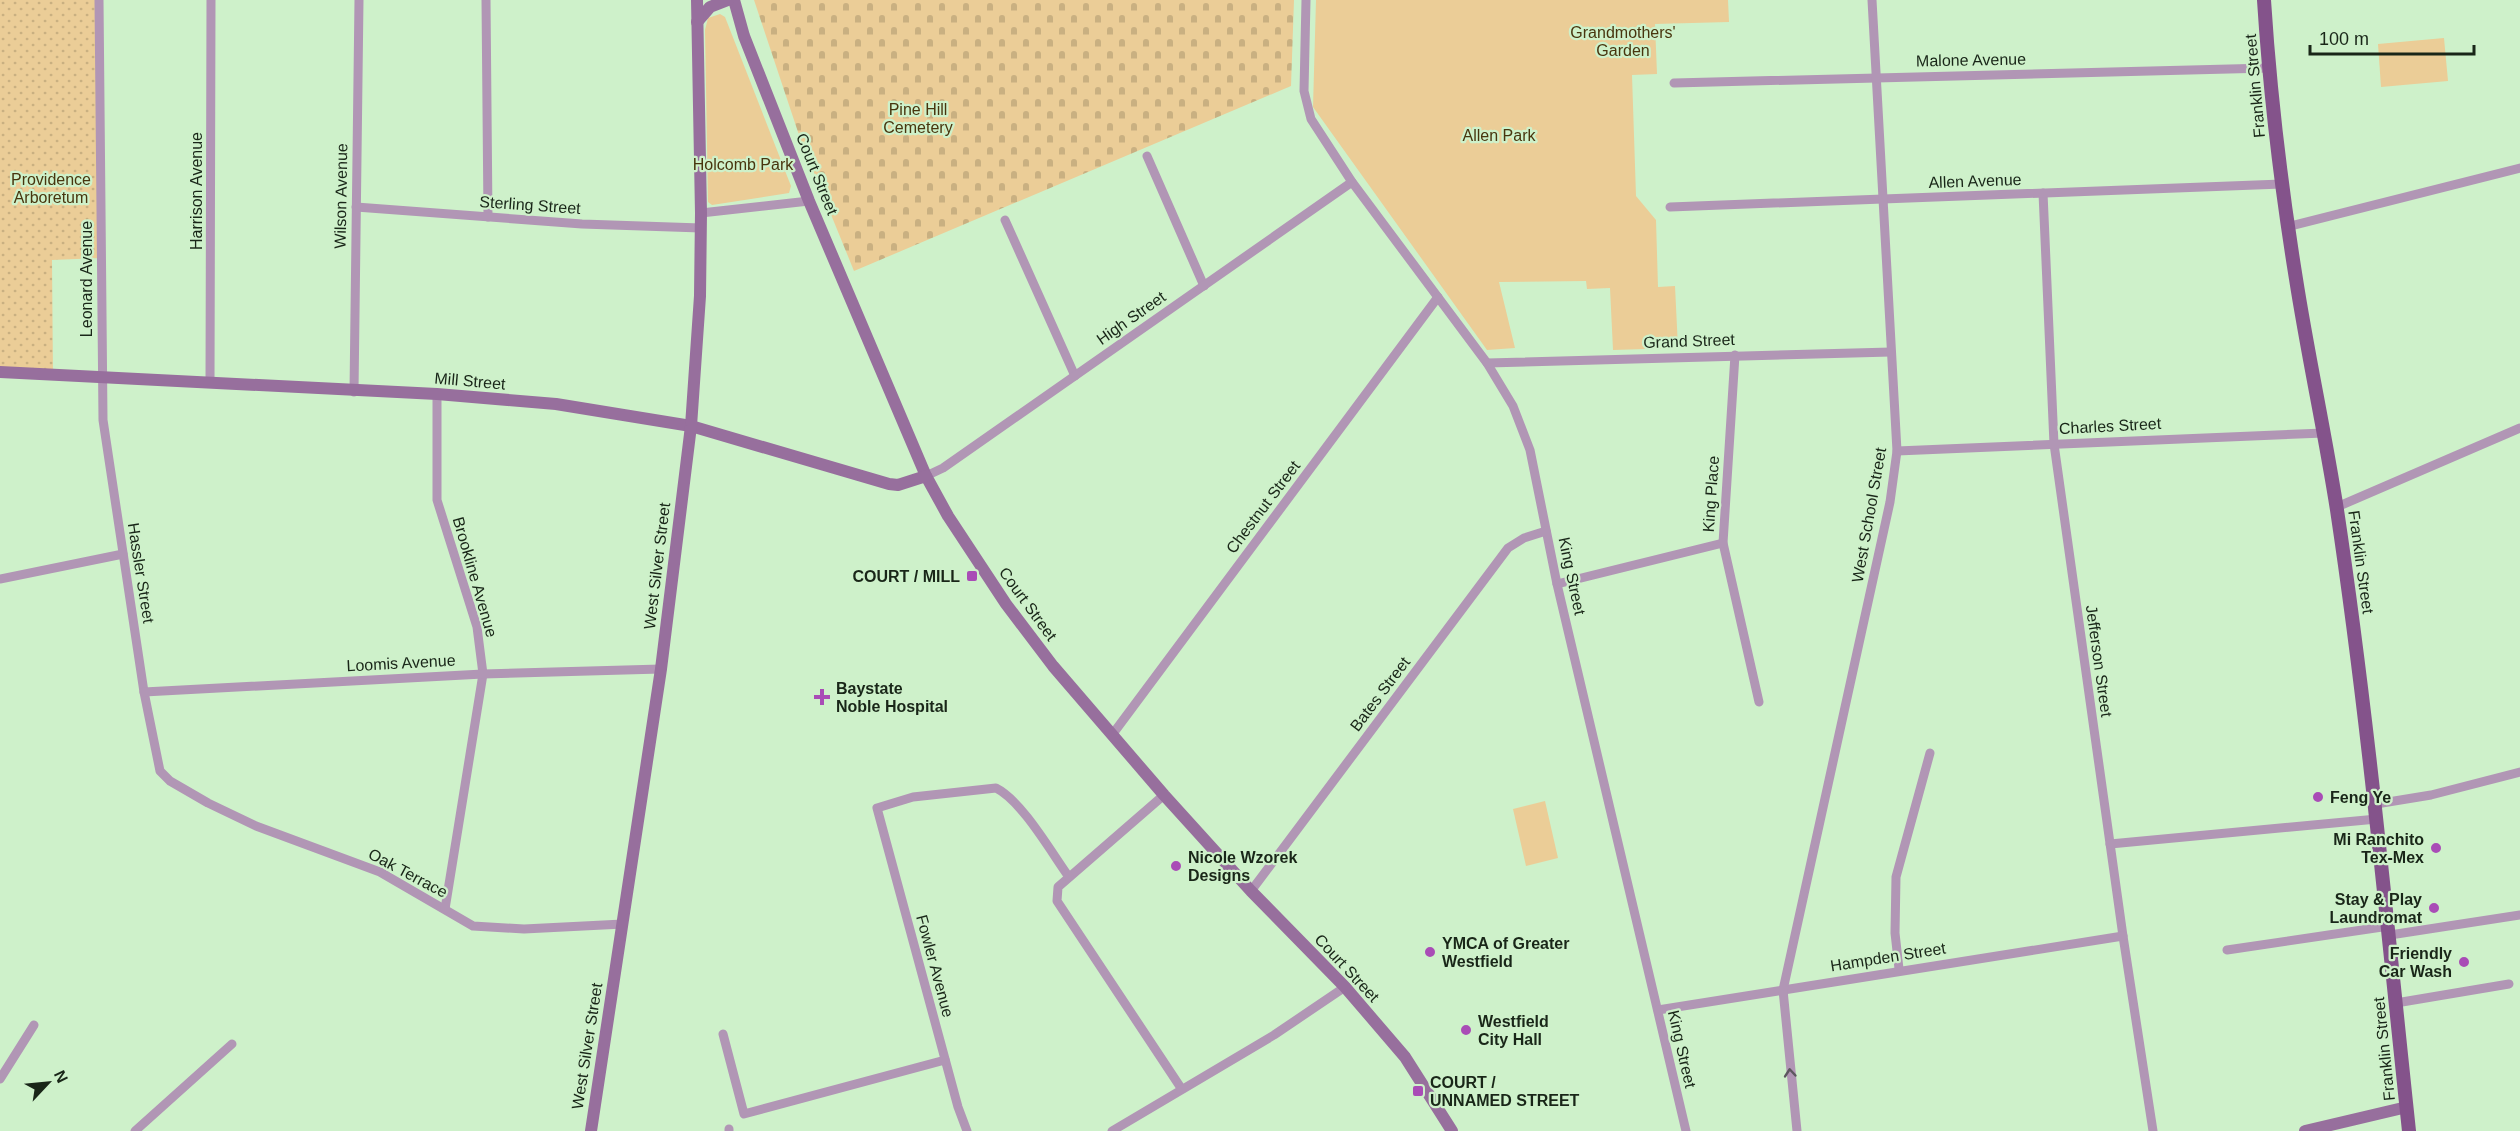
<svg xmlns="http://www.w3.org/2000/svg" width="2520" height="1131" viewBox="0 0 2520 1131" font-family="Arial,sans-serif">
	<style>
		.grass { fill: url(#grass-dots) }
		.cemetery { fill: url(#cemetery-stones) }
		.park { fill: #ebcd97 }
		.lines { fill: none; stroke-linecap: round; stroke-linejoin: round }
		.street { stroke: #b196b5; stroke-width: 9 }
		.secondary { stroke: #976f9d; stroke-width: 12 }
		.primary { stroke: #84538b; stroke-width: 14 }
		.oneway { stroke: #5d585f }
		.poi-dot { fill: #a94cb6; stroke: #cef1ca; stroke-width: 2 }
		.labels { text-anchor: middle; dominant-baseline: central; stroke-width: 4.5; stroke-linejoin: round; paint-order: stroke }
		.park-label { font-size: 16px; fill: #48350e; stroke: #cef1ca }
		.street-label { font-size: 16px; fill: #192618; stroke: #cef1ca }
		.poi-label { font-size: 16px; font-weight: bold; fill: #192618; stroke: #cef1ca; text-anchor: start }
	</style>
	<defs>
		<pattern id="grass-dots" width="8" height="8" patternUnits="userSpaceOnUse" patternTransform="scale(1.5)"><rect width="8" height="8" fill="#ebcd97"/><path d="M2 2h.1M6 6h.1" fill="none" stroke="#c9b081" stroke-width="1.8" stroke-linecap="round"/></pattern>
		<pattern id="cemetery-stones" width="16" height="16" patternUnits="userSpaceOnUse" patternTransform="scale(1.5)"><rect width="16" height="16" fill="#ebcd97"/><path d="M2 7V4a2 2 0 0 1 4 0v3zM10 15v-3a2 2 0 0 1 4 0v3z" fill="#c9b081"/></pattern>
	</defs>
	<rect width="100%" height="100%" fill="#cef1ca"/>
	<path class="grass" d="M0,0H99L101,258L52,260L53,376L0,372Z"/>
	<path class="cemetery" d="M754,0H1294L1291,86L854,271L801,141Z"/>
	<g class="park">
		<path d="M1316,0H1728L1729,22L1655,24L1657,74L1632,75L1636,196L1656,220L1658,287L1675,286L1678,348L1613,350L1610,288L1587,289L1586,281L1499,282L1515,348L1487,350L1313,107Z"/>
		<path d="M720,14L725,17L791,186L789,193L712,205L708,202L705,30L708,18Z"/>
		<path d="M2444,38L2448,81L2381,87L2378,44Z"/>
		<path d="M1545,801L1558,858L1526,866L1513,809Z"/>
	</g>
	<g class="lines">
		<g class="street">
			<path d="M99,0L103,420L144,692L160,771L170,781L208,803L256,826L380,872L473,926L524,929L623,924"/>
			<path d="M486,0L488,217"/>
			<path d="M1306,0L1304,91L1311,119L1352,182L1487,363L1513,406L1530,450L1557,584L1686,1131"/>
			<path d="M1674,83L2269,68"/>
			<path d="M1147,156L1204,286"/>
			<path d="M2043,193L2054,444L2123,936L2153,1131"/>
			<path d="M356,207L582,224L701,228"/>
			<path d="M1670,207L2282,184"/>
			<path d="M701,213L809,201"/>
			<path d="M1005,220L1075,376"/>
			<path d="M2287,227L2520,168"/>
			<path d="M1735,355L1723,543L1759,702"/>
			<path d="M1487,363L1891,352"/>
			<path d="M210,383L211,0"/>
			<path d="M354,392L359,0"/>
			<path d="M437,394V500L477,627L483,674L445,909"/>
			<path d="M1897,451L2324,433"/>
			<path d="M926,476L943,468L1352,182"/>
			<path d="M2337,507L2520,428"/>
			<path d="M0,579L123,554"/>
			<path d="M1557,584L1723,543"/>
			<path d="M144,692L483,674L661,669"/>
			<path d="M1112,735L1438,297"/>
			<path d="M1164,795L1058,887L1057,901L1181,1088"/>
			<path d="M2376,804L2431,795L2520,772"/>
			<path d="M2110,844L2377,819"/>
			<path d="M1251,891L1508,548L1524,538L1546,531"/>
			<path d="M2390,935L2520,915"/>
			<path d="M2227,950L2389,926"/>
			<path d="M1899,969L1895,933L1896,877L1930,753"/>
			<path d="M2396,1003L2509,984"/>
			<path d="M1658,1010L2123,936"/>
			<path d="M723,1034L744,1114L945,1060"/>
			<path d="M0,1079L34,1025"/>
			<path d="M729,1129V1131"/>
			<path d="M135,1131L232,1044"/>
			<path d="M967,1131L958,1107L877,808L913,797L996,788C1022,801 1051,852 1069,877"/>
			<path d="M1112,1131L1274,1035L1345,987"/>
			<path d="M1797,1131L1783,990L1890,502L1897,451L1872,0"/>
		</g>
		<g class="secondary">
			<path d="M734,0L744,36L809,201L926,476L948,516L1006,604L1053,666L1164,795L1251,891L1345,987L1405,1057L1452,1131"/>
			<path d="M697,22L710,7L728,0"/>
			<path d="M0,372L437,394L556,404L691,426L889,484L898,485L926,476"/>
			<path d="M591,1131L661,669L691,426L700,296L701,213L697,0"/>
			<path d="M2305,1131L2407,1107"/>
		</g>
		<path class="primary" d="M2264,0C2270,94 2281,186 2296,279C2308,356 2325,433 2337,510C2368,717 2387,924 2409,1131"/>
	</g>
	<defs><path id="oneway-chevron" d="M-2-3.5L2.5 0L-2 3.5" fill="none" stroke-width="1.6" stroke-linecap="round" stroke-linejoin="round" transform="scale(1.5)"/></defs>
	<use class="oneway" href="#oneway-chevron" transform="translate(1790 1073) rotate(-95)"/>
	<g class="poi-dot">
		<rect x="966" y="570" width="12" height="12" rx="3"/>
		<path d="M819 688h6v6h6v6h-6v6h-6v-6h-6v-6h6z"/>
		<circle cx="2318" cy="797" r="6"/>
		<circle cx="2436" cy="848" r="6"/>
		<circle cx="1176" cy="866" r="6"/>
		<circle cx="2434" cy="908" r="6"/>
		<circle cx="1430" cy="952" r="6"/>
		<circle cx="2464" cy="962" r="6"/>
		<circle cx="1466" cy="1030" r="6"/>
		<rect x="1412" y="1085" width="12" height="12" rx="3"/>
	</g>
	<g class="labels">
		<g class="park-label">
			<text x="1623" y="32">Grandmothers'<tspan x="1623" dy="18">Garden</tspan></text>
			<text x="918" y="109">Pine Hill<tspan x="918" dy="18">Cemetery</tspan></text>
			<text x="1499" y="135">Allen Park</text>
			<text x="743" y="164">Holcomb Park</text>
			<text x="51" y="179">Providence<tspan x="51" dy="18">Arboretum</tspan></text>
		</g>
		<g class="street-label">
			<text transform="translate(1971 60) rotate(-1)">Malone Avenue</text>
			<text transform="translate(2255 86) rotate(-95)">Franklin Street</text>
			<text transform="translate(817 174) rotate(68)">Court Street</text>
			<text transform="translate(1975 181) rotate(-2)">Allen Avenue</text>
			<text transform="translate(196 191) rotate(-90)">Harrison Avenue</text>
			<text transform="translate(341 196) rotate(-89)">Wilson Avenue</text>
			<text transform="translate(530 205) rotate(4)">Sterling Street</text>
			<text transform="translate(86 279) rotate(-90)">Leonard Avenue</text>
			<text transform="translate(1131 318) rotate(-35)">High Street</text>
			<text transform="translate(1689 341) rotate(-2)">Grand Street</text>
			<text transform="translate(470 381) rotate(5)">Mill Street</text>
			<text transform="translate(2110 426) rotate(-3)">Charles Street</text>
			<text transform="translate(1711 494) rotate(-86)">King Place</text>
			<text transform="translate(1263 507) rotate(-53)">Chestnut Street</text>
			<text transform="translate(1869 515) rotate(-80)">West School Street</text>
			<text transform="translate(2361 562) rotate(82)">Franklin Street</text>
			<text transform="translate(657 566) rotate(-83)">West Silver Street</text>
			<text transform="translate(141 573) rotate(81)">Hassler Street</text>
			<text transform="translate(1572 576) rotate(78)">King Street</text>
			<text transform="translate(475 577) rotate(74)">Brookline Avenue</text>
			<text transform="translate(1028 604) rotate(54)">Court Street</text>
			<text transform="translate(2099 661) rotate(82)">Jefferson Street</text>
			<text transform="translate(401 663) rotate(-3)">Loomis Avenue</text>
			<text transform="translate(1380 694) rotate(-53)">Bates Street</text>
			<text transform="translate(408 873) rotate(28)">Oak Terrace</text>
			<text transform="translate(1888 957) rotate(-9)">Hampden Street</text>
			<text transform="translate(935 966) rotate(75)">Fowler Avenue</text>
			<text transform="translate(1347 968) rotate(47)">Court Street</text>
			<text transform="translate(587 1046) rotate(-81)">West Silver Street</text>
			<text transform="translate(1682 1049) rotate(77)">King Street</text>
			<text transform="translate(2384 1049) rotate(-96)">Franklin Street</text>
		</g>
		<g class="poi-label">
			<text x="960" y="576" text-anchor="end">COURT / MILL</text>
			<text x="836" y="688">Baystate<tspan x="836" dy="18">Noble Hospital</tspan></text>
			<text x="2330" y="797">Feng Ye</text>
			<text x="2424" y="839" text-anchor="end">Mi Ranchito<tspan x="2424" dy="18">Tex-Mex</tspan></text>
			<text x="1188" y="857">Nicole Wzorek<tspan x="1188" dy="18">Designs</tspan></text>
			<text x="2422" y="899" text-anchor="end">Stay &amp; Play<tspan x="2422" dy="18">Laundromat</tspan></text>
			<text x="1442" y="943">YMCA of Greater<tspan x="1442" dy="18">Westfield</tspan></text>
			<text x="2452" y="953" text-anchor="end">Friendly<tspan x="2452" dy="18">Car Wash</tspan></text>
			<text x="1478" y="1021">Westfield<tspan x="1478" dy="18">City Hall</tspan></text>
			<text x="1430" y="1082">COURT /<tspan x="1430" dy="18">UNNAMED STREET</tspan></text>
		</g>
	</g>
	<g transform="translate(48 1083) rotate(64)" stroke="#cef1ca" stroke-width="4.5" paint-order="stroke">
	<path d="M0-4.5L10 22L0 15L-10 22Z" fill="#192618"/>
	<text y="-9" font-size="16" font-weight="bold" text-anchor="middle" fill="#192618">N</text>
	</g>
	<path d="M2310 45v9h164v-9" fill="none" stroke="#192618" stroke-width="3"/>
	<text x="2319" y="45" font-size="18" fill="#192618" stroke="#cef1ca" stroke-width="4.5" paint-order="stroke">100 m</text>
</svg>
